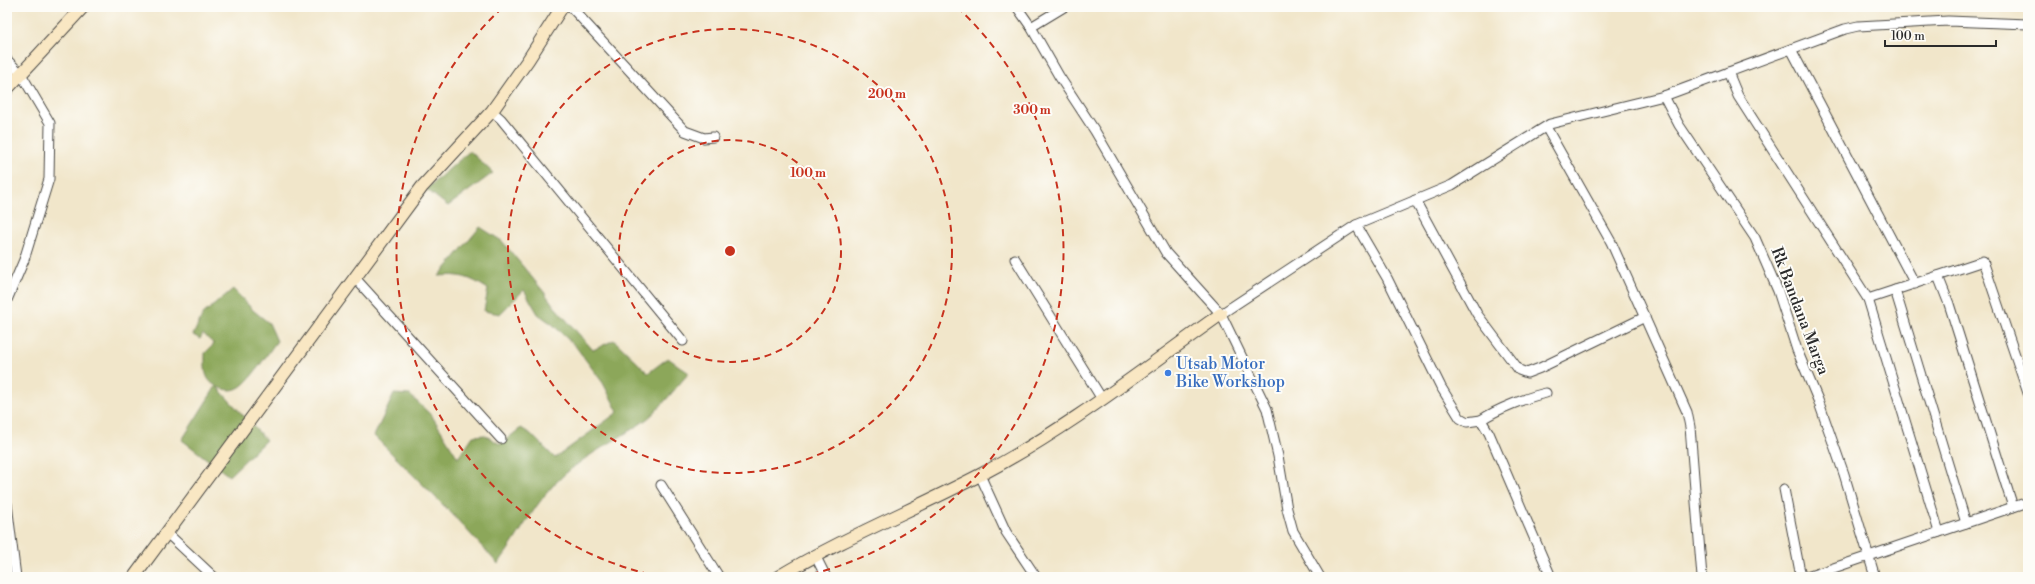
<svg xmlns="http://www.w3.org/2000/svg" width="2035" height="584" viewBox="0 0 2035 584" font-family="'Libre Bodoni',serif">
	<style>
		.forest { fill: #8ca75a; stroke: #5c6942 }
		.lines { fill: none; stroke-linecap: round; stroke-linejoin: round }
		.street-casing { stroke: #494743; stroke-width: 11 }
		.secondary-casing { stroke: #494743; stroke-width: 14 }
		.street { stroke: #fff; stroke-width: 9 }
		.secondary { stroke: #f9e7c3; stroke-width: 12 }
		.ring { fill: none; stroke: #c8321e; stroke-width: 2; stroke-dasharray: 7 5 }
		.shop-dot { fill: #3f7fe0; stroke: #fdfcf7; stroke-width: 1.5 }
		.labels { text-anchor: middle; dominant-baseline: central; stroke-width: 4; stroke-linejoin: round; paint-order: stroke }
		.street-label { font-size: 16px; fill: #2b2b2b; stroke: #fdfcf7 }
		.shop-label { font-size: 16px; fill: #366cbe; stroke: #fdfcf7; text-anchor: start }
		.centre { fill: #c8321e; stroke: #fdfcf7; stroke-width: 2 }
		.ring-label { font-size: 12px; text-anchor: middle; font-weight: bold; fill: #c8321e; stroke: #fdfcf7; stroke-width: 4; stroke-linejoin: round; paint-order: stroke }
	</style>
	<rect width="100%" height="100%" fill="#fdfcf7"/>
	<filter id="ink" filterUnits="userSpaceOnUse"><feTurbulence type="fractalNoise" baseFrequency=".025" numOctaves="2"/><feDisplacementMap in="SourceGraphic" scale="8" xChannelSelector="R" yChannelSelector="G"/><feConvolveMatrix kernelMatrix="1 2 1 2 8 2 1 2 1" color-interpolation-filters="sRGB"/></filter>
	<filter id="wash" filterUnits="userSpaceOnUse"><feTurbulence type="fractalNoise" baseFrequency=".012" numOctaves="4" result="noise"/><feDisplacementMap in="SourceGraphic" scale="16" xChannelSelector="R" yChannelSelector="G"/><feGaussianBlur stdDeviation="0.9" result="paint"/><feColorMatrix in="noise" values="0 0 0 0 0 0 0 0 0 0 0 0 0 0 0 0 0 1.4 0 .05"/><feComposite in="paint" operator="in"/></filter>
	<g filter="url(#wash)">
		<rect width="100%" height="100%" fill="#f1e6ca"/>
		<g class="forest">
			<path d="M470,151L493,173L448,206L426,189Z"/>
			<path d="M480,227L502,241L544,292L554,306L593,350L614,340L648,373L668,358L689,373C677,386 657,413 643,422C617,440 589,453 565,474C536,499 521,534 498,564L453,515L374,436L394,394L410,395L432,416L458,458L473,436L485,435L500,444L521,428L531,434L555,458L618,412L603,383L576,347L552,324L538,314L524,290L500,314L484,311L488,289C469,277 461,274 439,276Z"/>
			<path d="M233,289L254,311L269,323L277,341C269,351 249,384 238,388C231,392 224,389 217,387L266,440L229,476L182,440L216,386C203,379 205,367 205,353L214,344L203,334L200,339L193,335L203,314Z"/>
		</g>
	</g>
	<g filter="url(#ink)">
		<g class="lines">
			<defs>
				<g id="street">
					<path d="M571,7L685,131L704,138L713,137"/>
					<path d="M1017,7L1031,27L1059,76L1095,131L1166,253L1221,314L1267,409L1278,456L1287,509L1293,531L1320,577"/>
					<path d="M1031,27L1064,7"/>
					<path d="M1791,49L1915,284"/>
					<path d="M7,60L21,74L50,123L49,179L24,260L7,300"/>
					<path d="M1728,72L1738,96L1868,299L1983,261L2028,393"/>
					<path d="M1664,96L1679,125L1755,238L1778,291L1797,350L1818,400L1844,474L1875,577"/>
					<path d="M492,111L501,119L683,341"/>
					<path d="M1546,127L1611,242L1687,412L1690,427L1702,577"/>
					<path d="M1415,200L1477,314L1519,370L1527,373L1540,368L1645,317"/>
					<path d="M1356,225L1387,278L1441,387L1460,418L1467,422L1481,420L1489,433L1551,577"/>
					<path d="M1015,259L1102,399"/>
					<path d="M1938,276L1949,304L2013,507"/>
					<path d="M355,278L501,439"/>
					<path d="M1895,290L1966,523"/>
					<path d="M1868,299L1939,532"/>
					<path d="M1221,314L1356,225L1452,185L1550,124L1664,96L1845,29L1858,26L1948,21L2028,24"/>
					<path d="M1481,420C1497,409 1528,397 1546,393"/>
					<path d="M980,475L1006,532L1036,577"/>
					<path d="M661,485L719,577"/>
					<path d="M1784,489L1801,577"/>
					<path d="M7,504L16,577"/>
					<path d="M167,533L214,577"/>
					<path d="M815,555L826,577"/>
					<path d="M1807,577L2028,502"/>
				</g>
				<g id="secondary">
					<path d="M7,89L83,7"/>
					<path d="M134,577L422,187L492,111L528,60L562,7"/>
					<path d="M778,577C843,538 913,510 980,475C1066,430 1142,370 1221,314"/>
				</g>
			</defs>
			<use href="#street" class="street-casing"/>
			<use href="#secondary" class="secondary-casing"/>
			<use href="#street" class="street"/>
			<use href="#secondary" class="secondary"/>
		</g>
	</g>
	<g class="ring">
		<circle cx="730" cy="251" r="111"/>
		<circle cx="730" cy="251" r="222"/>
		<path d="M661 577A333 333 0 0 1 503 7M957 7A333 333 0 0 1 799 577"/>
	</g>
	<circle class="shop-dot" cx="1168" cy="373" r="4"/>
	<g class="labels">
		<g class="street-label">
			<text transform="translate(1800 311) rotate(69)">Rk Bandana Marga</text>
		</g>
		<g class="shop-label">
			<text x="1176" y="364">Utsab Motor<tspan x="1176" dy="18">Bike Workshop</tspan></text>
		</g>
	</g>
	<circle cx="730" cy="251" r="6" class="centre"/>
	<g class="ring-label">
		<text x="887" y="98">200 m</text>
		<text x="1032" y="114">300 m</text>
		<text x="808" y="177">100 m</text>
	</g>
	<rect width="2035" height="584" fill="none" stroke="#fdfcf7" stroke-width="24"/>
	<path d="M1885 40v6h111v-6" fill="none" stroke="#2b2b2b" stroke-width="2"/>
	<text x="1891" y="40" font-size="12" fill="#2b2b2b" stroke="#fdfcf7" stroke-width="3" paint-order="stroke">100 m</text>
</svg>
